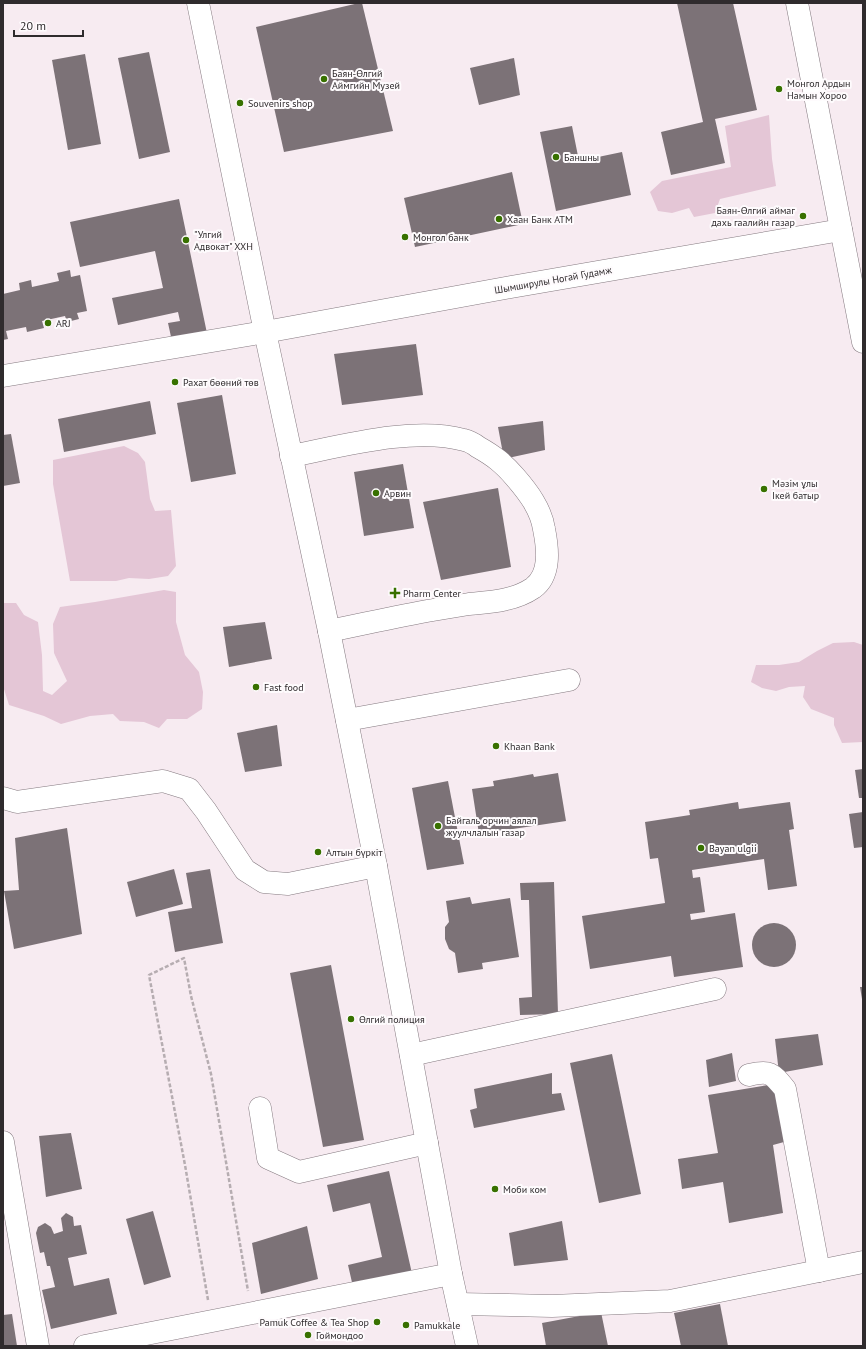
<svg xmlns="http://www.w3.org/2000/svg" width="866" height="1349" viewBox="0 0 866 1349" font-family="'PT Sans',sans-serif">
	<style>
		.green { fill: #e4c6d6 }
		.building { fill: #7c7277 }
		.lines { fill: none; stroke-linecap: round; stroke-linejoin: round }
		.minor-casing { stroke: #857a80; stroke-width: 23 }
		.path { stroke: #b6adb1; stroke-width: 2.5; stroke-dasharray: 4 2; stroke-linecap: butt }
		.minor { stroke: #fff; stroke-width: 22 }
		.poi-dot { fill: #387100; stroke: #fefbfd; stroke-width: 1.5 }
		.labels { text-anchor: middle; dominant-baseline: central; stroke-width: 4; stroke-linejoin: round; paint-order: stroke }
		.poi-label { font-size: 10px; fill: #2f2b2d; stroke: #fefbfd; text-anchor: start }
		.street-label { font-size: 10px; fill: #2f2b2d; stroke: #fefbfd }
	</style>
	<rect width="100%" height="100%" fill="#f7ebf1"/>
	<g class="green">
		<path d="M769,115L772,159L776,186L720,199L715,213L694,217L689,208L672,213L658,211L650,192L662,181L731,167L725,126Z"/>
		<path d="M124,446L138,453L145,462L150,499L155,511L171,510L176,566L168,576L149,579L129,578L116,581H70L53,484V460Z"/>
		<path d="M164,590L176,592V622L185,655L199,672L203,692L202,709L187,719H167L159,728L144,722L120,721L113,714L90,716L61,724L44,716L9,705L3,686V603H16L24,615L38,622L42,655L43,691L52,695L67,681L54,653L53,624L60,607L95,602Z"/>
		<path d="M854,642L863,645V742L842,743L834,725V718L811,709L803,697L805,686L789,687L776,691L762,688L751,682L756,665H779L799,662L817,651L833,643Z"/>
	</g>
	<g class="building">
		<path d="M359,3H362L393,131L284,152L256,27Z"/>
		<path d="M677,3H733L757,110L715,119L725,163L671,175L661,132L703,122Z"/>
		<path d="M149,52L170,152L139,159L118,58Z"/>
		<path d="M85,54L101,144L68,150L52,60Z"/>
		<path d="M514,58L520,95L479,105L470,68Z"/>
		<path d="M572,126L579,161L622,152L631,195L556,211L540,132Z"/>
		<path d="M512,172L523,224L415,247L404,198Z"/>
		<path d="M179,199L208,338L173,346L168,323L180,321L178,312L118,325L112,298L163,288L155,251L80,267L70,222Z"/>
		<path d="M70,270L71,277L80,275L87,311L77,313L79,319L67,322L65,316L42,321L44,328L27,332L26,327L6,331L8,339L3,340V294L20,290L19,283L31,280L32,287L59,281L57,273Z"/>
		<path d="M416,344L423,395L342,405L334,354Z"/>
		<path d="M222,395L236,474L191,482L177,403Z"/>
		<path d="M150,401L156,434L64,452L58,419Z"/>
		<path d="M543,421L545,450L504,459L498,427Z"/>
		<path d="M11,434L20,483L3,486V435Z"/>
		<path d="M403,464L414,528L364,536L354,472Z"/>
		<path d="M498,488L511,567L441,580L423,502Z"/>
		<path d="M265,622L272,659L229,667L223,627Z"/>
		<path d="M277,725L282,766L245,772L237,733Z"/>
		<path d="M863,769V798H859L855,770Z"/>
		<path d="M558,773L566,821L479,834L472,789L494,786L493,781L533,774L534,777Z"/>
		<path d="M448,781L464,864L427,870L412,788Z"/>
		<path d="M738,802L739,809L790,802L794,829L789,830L797,886L768,890L764,859L692,870L693,878L700,877L705,912L690,914L691,920L735,913L743,967L674,977L671,956L590,969L582,916L665,903L658,858L650,859L645,822L690,815L689,810Z"/>
		<path d="M863,812V847L854,848L849,814Z"/>
		<path d="M67,828L82,934L14,949L4,891L19,890L15,838Z"/>
		<path d="M174,869L183,904L136,917L127,882Z"/>
		<path d="M210,869L223,943L175,952L168,912L192,908L186,873Z"/>
		<path d="M554,882L558,1014L520,1015L519,998L532,997L529,900H521L520,883Z"/>
		<path d="M470,897L472,904L510,898L519,957L482,963L483,969L458,973L455,953L449,949L445,939V927L449,922L446,901Z"/>
		<circle cx="774" cy="945" r="22"/>
		<path d="M331,965L364,1140L323,1147L290,973Z"/>
		<path d="M860,987H863V999H862Z"/>
		<path d="M818,1034L823,1065L779,1073L775,1039Z"/>
		<path d="M732,1053L736,1081L709,1087L706,1060Z"/>
		<path d="M612,1054L641,1194L599,1203L570,1063Z"/>
		<path d="M552,1073V1094L561,1093L565,1110L474,1128L470,1110L477,1108L474,1089Z"/>
		<path d="M774,1084L784,1142L773,1145L783,1213L729,1223L723,1182L682,1189L678,1159L718,1153L708,1095Z"/>
		<path d="M71,1133L82,1189L46,1197L39,1136Z"/>
		<path d="M389,1171L413,1278L354,1291L348,1265L382,1257L370,1203L333,1212L327,1185Z"/>
		<path d="M153,1211L171,1277L144,1285L126,1219Z"/>
		<path d="M66,1213L73,1217L74,1226L81,1225L87,1254L68,1258L74,1286L109,1278L117,1314L51,1329L42,1290L55,1287L50,1266H47L44,1252L40,1253L36,1233L38,1227L45,1223L51,1227L54,1234L63,1231L61,1218Z"/>
		<path d="M562,1221L568,1260L514,1266L509,1233Z"/>
		<path d="M307,1226L318,1279L261,1294L252,1243Z"/>
		<path d="M720,1304L728,1346H681L674,1313Z"/>
		<path d="M601,1312L608,1346H546L542,1323Z"/>
		<path d="M12,1314L17,1346H3V1315Z"/>
	</g>
	<g class="lines">
		<defs>
			<g id="minor">
				<path d="M198,3L265,332L329,631L376,866L451,1274L467,1346"/>
				<path d="M797,3L863,342"/>
				<path d="M3,376L265,332L511,287L841,230"/>
				<path d="M291,456C342,446 414,426 464,440C469,441 474,444 478,447C494,456 503,463 515,477C528,492 541,509 544,529C548,549 551,575 533,588C514,601 490,602 469,604C457,606 445,608 433,610C398,616 364,624 329,631"/>
				<path d="M347,720L569,680"/>
				<path d="M3,798L17,802L163,781L189,789L206,811L245,870L264,882L288,884L376,866"/>
				<path d="M411,1055L715,989"/>
				<path d="M749,1075C770,1070 772,1073 785,1089L819,1271"/>
				<path d="M260,1108L268,1158L299,1172L427,1143"/>
				<path d="M3,1142L38,1346"/>
				<path d="M458,1304L552,1306L670,1301L863,1262"/>
				<path d="M85,1346L451,1274"/>
			</g>
		</defs>
		<use href="#minor" class="minor-casing"/>
		<path class="path" d="M208,1300L185,1165L149,975L184,958L191,996L211,1074L248,1291"/>
		<use href="#minor" class="minor"/>
	</g>
	<g class="poi-dot">
		<circle cx="324" cy="79" r="4"/>
		<circle cx="779" cy="89" r="4"/>
		<circle cx="240" cy="103" r="4"/>
		<circle cx="556" cy="157" r="4"/>
		<circle cx="803" cy="216" r="4"/>
		<circle cx="499" cy="219" r="4"/>
		<circle cx="405" cy="237" r="4"/>
		<circle cx="186" cy="240" r="4"/>
		<circle cx="48" cy="323" r="4"/>
		<circle cx="175" cy="382" r="4"/>
		<circle cx="764" cy="489" r="4"/>
		<circle cx="376" cy="493" r="4"/>
		<path d="M393 587h4v4h4v4h-4v4h-4v-4h-4v-4h4z"/>
		<circle cx="256" cy="687" r="4"/>
		<circle cx="496" cy="746" r="4"/>
		<circle cx="438" cy="826" r="4"/>
		<circle cx="701" cy="848" r="4"/>
		<circle cx="318" cy="852" r="4"/>
		<circle cx="351" cy="1019" r="4"/>
		<circle cx="495" cy="1189" r="4"/>
		<circle cx="377" cy="1322" r="4"/>
		<circle cx="406" cy="1325" r="4"/>
		<circle cx="308" cy="1335" r="4"/>
	</g>
	<g class="labels">
		<g class="poi-label">
			<text x="332" y="73">Баян-Өлгий<tspan x="332" dy="12">Аймгийн Музей</tspan></text>
			<text x="787" y="83">Монгол Ардын<tspan x="787" dy="12">Намын Хороо</tspan></text>
			<text x="248" y="103">Souvenirs shop</text>
			<text x="564" y="157">Баншны</text>
			<text x="795" y="210" text-anchor="end">Баян-Өлгий аймаг<tspan x="795" dy="12">дахь гаалийн газар</tspan></text>
			<text x="507" y="219">Хаан Банк АТМ</text>
			<text x="194" y="234">"Улгий<tspan x="194" dy="12">Адвокат" ХХН</tspan></text>
			<text x="413" y="237">Монгол банк</text>
			<text x="56" y="323">ARJ</text>
			<text x="183" y="382">Раxат бөөний төв</text>
			<text x="772" y="483">Мәзім ұлы<tspan x="772" dy="12">Ікей батыр</tspan></text>
			<text x="384" y="493">Арвин</text>
			<text x="403" y="593">Pharm Center</text>
			<text x="264" y="687">Fast food</text>
			<text x="504" y="746">Khaan Bank</text>
			<text x="446" y="820">Байгаль орчин аялал<tspan x="446" dy="12">жуулчлалын газар</tspan></text>
			<text x="709" y="848">Bayan ulgii</text>
			<text x="326" y="852">Алтын бүркiт</text>
			<text x="359" y="1019">Өлгий полиция</text>
			<text x="503" y="1189">Моби ком</text>
			<text x="369" y="1322" text-anchor="end">Pamuk Coffee &amp; Tea Shop</text>
			<text x="414" y="1325">Pamukkale</text>
			<text x="316" y="1335">Гоймондоо</text>
		</g>
		<g class="street-label">
			<text transform="translate(553 280) rotate(-10)">Шымширулы Ногай Гудамж</text>
		</g>
	</g>
	<rect width="866" height="1349" fill="none" stroke="#2f2b2d" stroke-width="8"/>
	<path d="M14 30v6h69v-6" fill="none" stroke="#2f2b2d" stroke-width="2"/>
	<text x="20" y="30" font-size="12" fill="#2f2b2d" stroke="#fefbfd" stroke-width="3" paint-order="stroke">20 m</text>
</svg>
